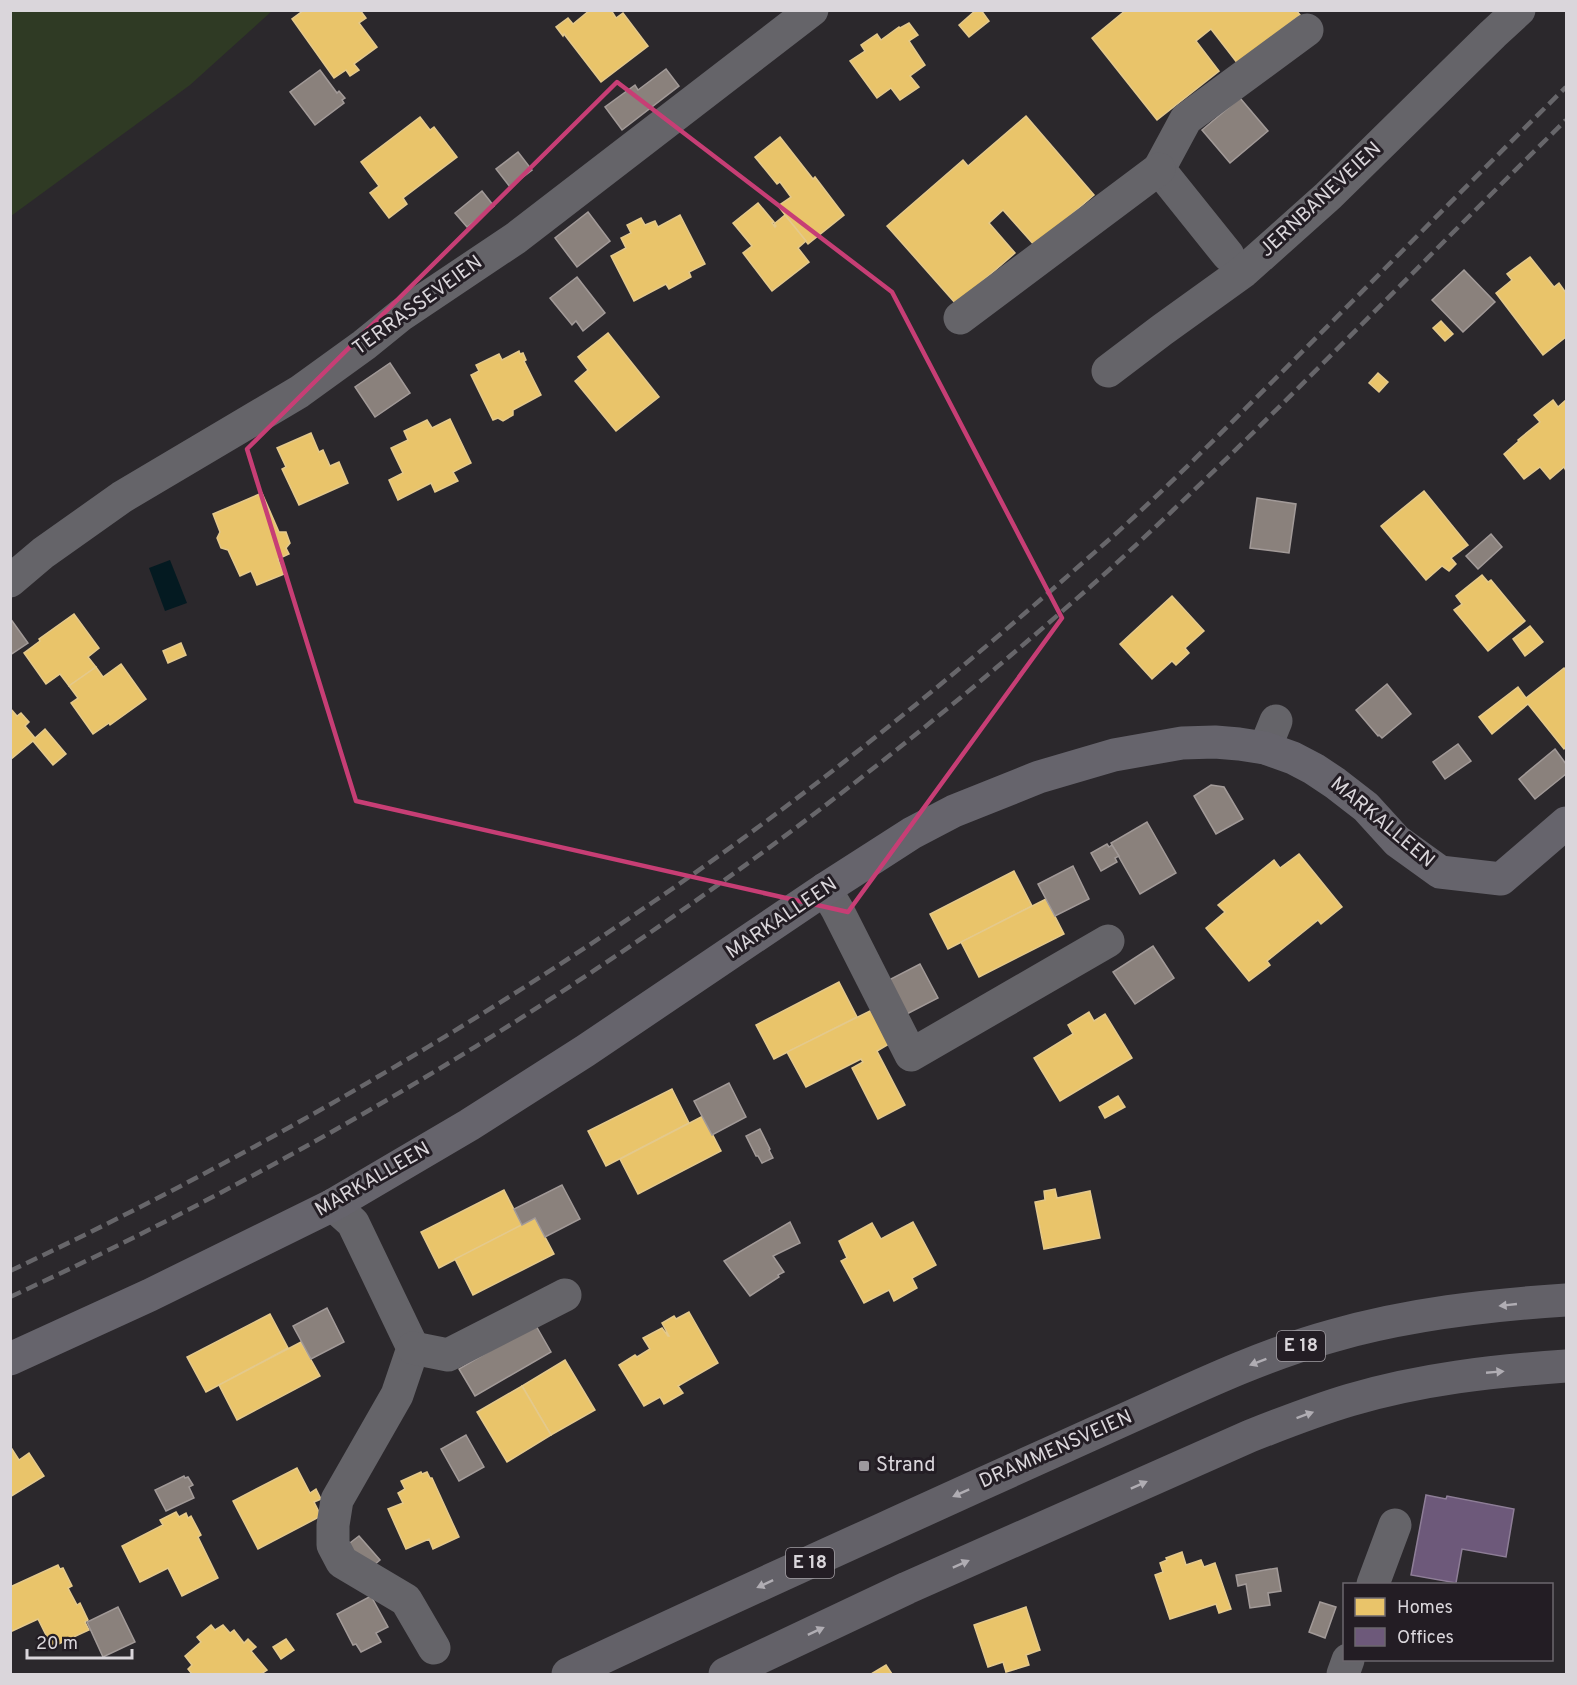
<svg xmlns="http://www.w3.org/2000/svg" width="1577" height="1685" viewBox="0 0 1577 1685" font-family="Overpass,sans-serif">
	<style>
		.green { fill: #2f3a24 }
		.water { fill: #041a21 }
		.homes { fill: #e9c46a; stroke: #e4c98c; stroke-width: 1.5 }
		.offices { fill: #6d597a; stroke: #8e7e97; stroke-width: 1.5 }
		.industry { fill: #8a817c; stroke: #a29a98; stroke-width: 1.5 }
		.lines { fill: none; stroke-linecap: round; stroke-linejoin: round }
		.minor { stroke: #656469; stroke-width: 33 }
		.major { stroke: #66646c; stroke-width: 33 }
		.highway { stroke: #636168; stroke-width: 33 }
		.rail { stroke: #67666a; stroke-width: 4.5; stroke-dasharray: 12 6; stroke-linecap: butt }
		.oneway { fill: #b0adb3 }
		.marked { fill: none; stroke: #c73e75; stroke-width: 4.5; stroke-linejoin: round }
		.poi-dot { fill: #9d999e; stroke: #231d24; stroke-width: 2 }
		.labels { text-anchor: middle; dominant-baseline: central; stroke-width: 6; stroke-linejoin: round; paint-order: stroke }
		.shield { fill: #231d24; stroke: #a39ea4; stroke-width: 1.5 }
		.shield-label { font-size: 18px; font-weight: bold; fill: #dad6db }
		.street-label { font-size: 20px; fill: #dad6db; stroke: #231d24 }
		.poi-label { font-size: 20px; fill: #dad6db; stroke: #231d24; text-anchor: start }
	</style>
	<rect width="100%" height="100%" fill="#2b282c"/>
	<path class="green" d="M11,10H272V11L190,85L11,216Z"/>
	<path class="water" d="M170,560L187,603L165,611L149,568Z"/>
	<g class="homes">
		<path d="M304,10H360L366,18L359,23L377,47L354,64L359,70L350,76L346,70L334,78L292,19Z"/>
		<path d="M590,10H611L616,18L623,13L648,46L601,82L564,34L563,36L556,27L568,18L573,24Z"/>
		<path d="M976,10H981L989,21L969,37L959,25Z"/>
		<path d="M1126,10H1296L1300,15L1238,64L1211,29L1196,41L1219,71L1157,120L1092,38Z"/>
		<path d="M909,23L918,35L909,41L925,65L910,76L919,87L900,100L891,88L877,98L850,61L865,51L861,45L877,34L881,40L899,27L900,28Z"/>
		<path d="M1026,116L1094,195L1035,246L1003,210L989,223L1015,253L956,304L887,226L963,160L968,166Z"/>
		<path d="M420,117L430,130L434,127L457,157L403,198L407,204L389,218L370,193L379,186L361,162Z"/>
		<path d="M780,137L813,179L815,177L844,215L808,244L778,206L791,197L780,182L777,184L755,157Z"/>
		<path d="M758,203L774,222L772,223L775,227L776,226L774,224L785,215L806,241L798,248L809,262L772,291L743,253L752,246L733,223Z"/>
		<path d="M680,215L705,264L689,272L691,277L669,289L666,284L634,301L611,256L626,248L621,238L631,233L627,225L641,218L645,225L655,221L658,227Z"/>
		<path d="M1530,257L1554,287L1559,283L1566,293V337L1543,355L1496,293L1512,280L1507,274Z"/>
		<path d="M1441,321L1453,334L1445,341L1433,328Z"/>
		<path d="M608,333L659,397L616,431L575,381L588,370L578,357Z"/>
		<path d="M519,351L520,354L523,353L526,360L524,361L541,395L513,410V415L503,421L498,418L493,420L471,375L479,371L476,365L499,354L502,360Z"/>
		<path d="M1378,373L1388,382L1379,392L1369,383Z"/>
		<path d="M1553,400L1558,407L1566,400V471L1564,467L1550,479L1540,467L1524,479L1504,454L1519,441L1518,440L1540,422L1534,415Z"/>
		<path d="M450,419L471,463L453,472L458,481L435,492L431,483L398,500L389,480L403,473L391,448L408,440L404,431L427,420L432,428Z"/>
		<path d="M311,433L319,452L323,450L330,466L339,462L348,483L299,505L282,469L286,467L277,448Z"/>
		<path d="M1424,491L1468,545L1451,558L1456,564L1449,571L1442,566L1426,580L1381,526Z"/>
		<path d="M262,493L279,532H286L290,543L286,548L289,554L278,559L284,574L257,585L251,571L240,576L228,550L221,548L217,538L220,532L213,514Z"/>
		<path d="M1482,575L1488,582L1491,580L1525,621L1488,651L1454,610L1462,604L1456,596Z"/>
		<path d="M1172,596L1204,631L1185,648L1189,653L1176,665L1172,661L1152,679L1120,644Z"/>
		<path d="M74,614L99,648L88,657L96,667L69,686L60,674L46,684L24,653L40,641L39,639Z"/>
		<path d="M1530,626L1543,642L1525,656L1513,639Z"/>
		<path d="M181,643L186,655L168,663L163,651Z"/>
		<path d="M121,664L146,699L110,725L109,723L93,734L71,703L78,698L69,686L96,667L103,677Z"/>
		<path d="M1564,668L1566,671V747L1564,749L1528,704L1492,734L1479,717L1518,687L1526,698Z"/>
		<path d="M10,708L17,716L21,713L29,722L25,726L35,738L45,729L66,754L53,765L33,741L10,760Z"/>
		<path d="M1299,854L1342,907L1321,924L1318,920L1267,961L1270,965L1249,981L1206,928L1225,912L1218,905L1274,860L1280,868Z"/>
		<path d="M1014,871L1032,906L948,949L930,914Z"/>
		<path d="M1046,899L1064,934L979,977L961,942Z"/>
		<path d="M839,982L857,1017L774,1059L756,1025Z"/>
		<path d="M872,1010L889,1044L877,1051L905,1105L878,1119L852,1068L863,1062L861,1059L806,1087L787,1052Z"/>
		<path d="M1089,1012L1094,1021L1105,1014L1132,1058L1060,1101L1034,1058L1073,1034L1068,1025Z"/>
		<path d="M672,1089L689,1123L606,1166L588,1131Z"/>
		<path d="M1118,1096L1125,1107L1105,1118L1099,1107Z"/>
		<path d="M703,1116L721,1151L638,1194L620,1159Z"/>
		<path d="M1055,1189L1057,1198L1090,1191L1100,1238L1044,1249L1035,1202L1045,1200L1044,1191Z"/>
		<path d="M504,1190L522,1225L439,1268L421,1232Z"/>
		<path d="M535,1218L554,1254L473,1295L455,1259Z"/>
		<path d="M913,1222L936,1265L912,1278L917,1288L894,1301L889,1290L864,1303L841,1261L847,1258L839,1241L872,1223L881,1239Z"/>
		<path d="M689,1312L718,1363L678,1386L683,1393L664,1404L660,1397L644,1406L619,1365L635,1355L637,1357L650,1349L643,1338L662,1328L668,1336H669L662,1323L674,1316L676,1319Z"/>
		<path d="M270,1314L288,1348L206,1392L187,1357Z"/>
		<path d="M301,1342L320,1376L237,1420L219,1385Z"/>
		<path d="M565,1360L595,1410L551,1435L522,1386Z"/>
		<path d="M522,1386L551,1435L507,1462L477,1412Z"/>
		<path d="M10,1446L19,1460L29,1453L44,1476L10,1497Z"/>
		<path d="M297,1468L310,1493L316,1489L321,1499L314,1502L321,1516L258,1549L233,1501Z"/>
		<path d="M421,1472L422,1474L427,1472L430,1478H432L459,1537L433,1549L429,1539L406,1549L388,1509L403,1503L398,1493L405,1489L401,1481Z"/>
		<path d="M176,1512L179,1517L186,1513L188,1518L191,1516L201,1535L198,1537L218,1578L182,1596L168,1568L140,1582L122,1546L163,1525L160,1520Z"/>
		<path d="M1182,1552L1186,1565L1201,1560L1204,1567L1215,1563L1231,1609L1219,1613L1216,1604L1170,1619L1155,1575L1163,1572L1160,1563L1167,1560L1166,1558Z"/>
		<path d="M58,1565L60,1569L63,1568L72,1586L68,1588L77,1605L80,1603L88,1620L85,1622L89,1630L52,1647L38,1619L10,1632V1587Z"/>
		<path d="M1026,1607L1040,1650L1026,1655L1029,1665L1006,1672L1003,1662L988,1667L974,1625Z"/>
		<path d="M211,1625L215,1630L223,1625L230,1633L234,1630L244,1643L248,1639L256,1647L251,1651L267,1670L261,1674H192L188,1669L192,1665L185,1656L201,1642L197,1637Z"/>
		<path d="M286,1639L294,1650L281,1659L273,1647Z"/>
		<path d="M886,1665L892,1674H871Z"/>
	</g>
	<path class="offices" d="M1426,1495L1446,1499L1447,1496L1514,1509L1506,1557L1462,1549L1456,1583L1411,1575Z"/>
	<g class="industry">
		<path d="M666,69L679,86L622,130L605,107L635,85L638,90Z"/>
		<path d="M320,70L337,93L339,91L345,98L342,100L344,103L315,125L290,92Z"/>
		<path d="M1240,98L1268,131L1230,163L1202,130Z"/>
		<path d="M518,152L532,170L510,187L496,169Z"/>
		<path d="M482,191L494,206L467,227L455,213Z"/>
		<path d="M588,212L610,241L577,267L555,238Z"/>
		<path d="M1464,270L1495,302L1463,332L1432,300Z"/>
		<path d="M577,277L605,313L583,331L576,321L572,325L550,298Z"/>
		<path d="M390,363L410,393L375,417L355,387Z"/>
		<path d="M1257,498L1296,504L1289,553L1250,548Z"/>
		<path d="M1491,534L1502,547L1478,569L1466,556Z"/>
		<path d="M10,618L28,643L10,655Z"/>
		<path d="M1387,684L1411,714L1382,738L1379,735L1378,736L1356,710Z"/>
		<path d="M1458,744L1471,761L1445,779L1433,762Z"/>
		<path d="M1555,749L1566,764V774L1535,799L1519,779Z"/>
		<path d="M1211,785L1224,787L1243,819L1216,834L1194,796Z"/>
		<path d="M1147,822L1176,873L1140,894L1111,843Z"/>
		<path d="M1107,844L1109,847L1112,845L1119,856L1115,858L1117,862L1101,871L1091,853Z"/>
		<path d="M1073,866L1089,899L1055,916L1038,884Z"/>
		<path d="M1153,946L1174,978L1135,1004L1113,972Z"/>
		<path d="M920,964L938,998L903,1016L885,982Z"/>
		<path d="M729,1083L746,1117L712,1135L694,1101Z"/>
		<path d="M760,1129L770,1149L769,1150L773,1158L762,1163L758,1156H756L746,1136Z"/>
		<path d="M562,1185L580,1219L545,1237L535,1218L522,1225L514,1209Z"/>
		<path d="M790,1222L800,1243L773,1256L784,1272L778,1275L779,1277L750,1296L724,1261Z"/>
		<path d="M327,1308L344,1342L311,1359L293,1326Z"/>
		<path d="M535,1324L551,1352L475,1396L459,1369Z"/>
		<path d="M466,1435L484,1467L459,1481L441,1449Z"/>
		<path d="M184,1476L185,1478L188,1477L193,1485L189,1487L194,1498L166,1511L155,1490Z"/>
		<path d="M359,1536L380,1560L367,1571L346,1546Z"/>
		<path d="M1277,1568L1281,1591L1268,1593L1270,1605L1250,1608L1246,1584L1238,1586L1236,1575Z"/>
		<path d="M371,1596L388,1627L376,1633L381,1642L361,1652L356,1644L353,1645L337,1614Z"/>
		<path d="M1320,1602L1336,1607L1325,1638L1309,1632Z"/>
		<path d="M118,1607L135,1642L103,1657L87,1622Z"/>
	</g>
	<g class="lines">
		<g class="minor">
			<path d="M1228,255L1159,169L1186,119L1307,30"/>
			<path d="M960,318L1159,169"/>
			<path d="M1108,371L1162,330L1244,271L1328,196L1493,34L1519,10"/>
			<path d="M10,581L43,553L122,497L299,392L364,345L401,315L516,238L812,10"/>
			<path d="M1265,748L1276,721"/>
			<path d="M825,889L837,909L911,1055L1108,941"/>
			<path d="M333,1205L353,1223L413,1348L397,1395L337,1500L333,1525V1545L342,1562L406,1600L434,1648"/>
			<path d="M413,1348L448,1355L565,1295"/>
			<path d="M1373,1584L1395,1525"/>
			<path d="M1343,1674L1348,1660"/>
		</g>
		<path class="major" d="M10,1359L150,1295L333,1205L469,1125L585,1051L825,889L912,833L954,811L1039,777L1114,755L1182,743L1215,742L1239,744L1265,748L1293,758L1314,769L1335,783L1366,807L1397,841L1440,872L1501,879L1566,823"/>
		<g class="highway">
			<path d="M568,1674C703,1610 839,1549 975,1487C1034,1460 1093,1434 1152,1407C1211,1380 1270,1353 1332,1336C1408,1314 1488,1305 1566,1300"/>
			<path d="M725,1674L907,1588L1250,1436C1283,1423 1316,1410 1350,1400C1421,1379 1493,1371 1566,1366"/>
		</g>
		<g class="rail">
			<path d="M10,1271C234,1165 449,1042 653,902C805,798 949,681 1087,559C1152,503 1212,442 1273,381C1371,283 1468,184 1566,87"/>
			<path d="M10,1297C363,1134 693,924 990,673C1030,639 1070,605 1109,570C1267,425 1414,269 1566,120"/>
		</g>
	</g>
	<defs><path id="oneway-solid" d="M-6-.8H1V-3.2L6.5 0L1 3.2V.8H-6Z" transform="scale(1.5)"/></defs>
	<g class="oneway">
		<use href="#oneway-solid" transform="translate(1508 1305) rotate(174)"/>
		<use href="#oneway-solid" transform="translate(1258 1362) rotate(159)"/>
		<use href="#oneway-solid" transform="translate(1495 1372) rotate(-5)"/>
		<use href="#oneway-solid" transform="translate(1305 1415) rotate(-20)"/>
		<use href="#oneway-solid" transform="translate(1139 1485) rotate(-24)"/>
		<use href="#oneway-solid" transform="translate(961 1493) rotate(156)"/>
		<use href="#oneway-solid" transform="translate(961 1564) rotate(-24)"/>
		<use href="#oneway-solid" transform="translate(765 1584) rotate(155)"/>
		<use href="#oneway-solid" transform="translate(816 1631) rotate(-25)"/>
	</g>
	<path class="marked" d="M617,82L892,292L1062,618L848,912L356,801L247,449Z"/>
	<rect class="poi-dot" x="858" y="1460" width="12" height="12" rx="3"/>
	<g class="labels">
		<g class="shield">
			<rect x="1277" y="1331" width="48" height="30" rx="4.5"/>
			<rect x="786" y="1548" width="48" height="30" rx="4.5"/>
		</g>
		<g class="shield-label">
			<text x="1301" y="1346">E 18</text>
			<text x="810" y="1563">E 18</text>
		</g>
		<g class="street-label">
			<text transform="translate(1321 200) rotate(-43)">JERNBANEVEIEN</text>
			<text transform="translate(418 306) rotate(-36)">TERRASSEVEIEN</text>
			<text transform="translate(1382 823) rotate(40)">MARKALLEEN</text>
			<text transform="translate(782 919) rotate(-34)">MARKALLEEN</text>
			<text transform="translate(373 1180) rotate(-30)">MARKALLEEN</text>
			<text transform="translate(1056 1450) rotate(-24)">DRAMMENSVEIEN</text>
		</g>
		<g class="poi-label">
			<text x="876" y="1466">Strand</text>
		</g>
	</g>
	<rect width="1577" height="1685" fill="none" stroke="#dad6db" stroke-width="24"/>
	<rect x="1343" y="1583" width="210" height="78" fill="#231d24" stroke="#6c676d" stroke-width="1.5"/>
	<rect x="1355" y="1598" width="30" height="18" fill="#e9c46a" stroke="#6c676d" stroke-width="1.5"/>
	<text x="1397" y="1613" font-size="18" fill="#dad6db">Homes</text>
	<rect x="1355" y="1628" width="30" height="18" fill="#6d597a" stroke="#6c676d" stroke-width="1.5"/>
	<text x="1397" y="1643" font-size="18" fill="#dad6db">Offices</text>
	<path d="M27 1649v9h105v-9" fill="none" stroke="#dad6db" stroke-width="3"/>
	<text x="36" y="1649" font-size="18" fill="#dad6db" stroke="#231d24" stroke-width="4.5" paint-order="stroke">20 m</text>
</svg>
